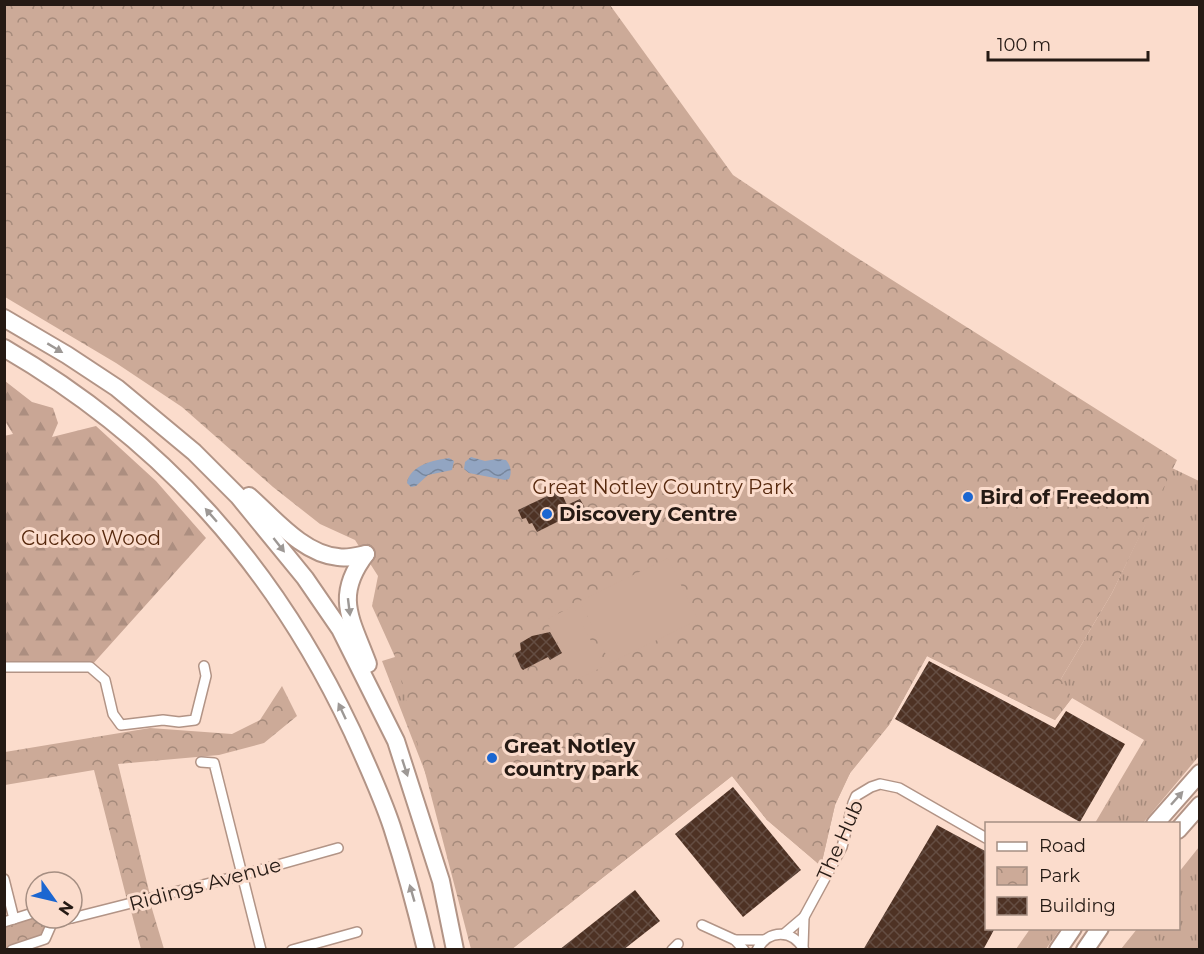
<svg xmlns="http://www.w3.org/2000/svg" width="1204" height="954" viewBox="0 0 1204 954" font-family="Montserrat,sans-serif">
	<style>
		.grass { fill: url(#grass-tufts) }
		.forest { fill: url(#forest-firs) }
		.park { fill: url(#park-crowns) }
		.pitch { fill: #ccaa98 }
		.water { fill: url(#water-waves) }
		.building { fill: url(#building-cross-hatch) }
		.lines { fill: none; stroke-linecap: round; stroke-linejoin: round }
		.street-casing { stroke: #b29486; stroke-width: 12 }
		.highway-casing { stroke: #b29486; stroke-width: 20 }
		.street { stroke: #fff; stroke-width: 9 }
		.highway { stroke: #fff; stroke-width: 16 }
		.oneway { fill: #9d9895 }
		.poi-dot { fill: #1b66d1; stroke: #fbdccc; stroke-width: 2 }
		.labels { text-anchor: middle; dominant-baseline: central; stroke-width: 6; stroke-linejoin: round; paint-order: stroke }
		.park-label { font-size: 20px; fill: #57290e; stroke: #fbdccc }
		.poi-label { font-size: 20px; font-weight: bold; fill: #251a14; stroke: #fbdccc; text-anchor: start }
		.street-label { font-size: 20px; fill: #251a14; stroke: #fbdccc }
	</style>
	<defs>
		<pattern id="grass-tufts" width="24" height="20" patternUnits="userSpaceOnUse" patternTransform="scale(1.5)"><rect width="24" height="20" fill="#ccaa98"/><path d="M3 7l-1-3M5 7V3M7 7l1-3M15 17l-1-3M17 17v-4M19 17l1-3" fill="none" stroke="#a58a7b"/></pattern>
		<pattern id="forest-firs" width="22" height="20" patternUnits="userSpaceOnUse" patternTransform="scale(1.5)"><rect width="22" height="20" fill="#c9a695"/><path d="M5 1l3.5 6h-7zM16 11l3.5 6h-7z" fill="#ac8e80"/></pattern>
		<pattern id="park-crowns" width="20" height="18" patternUnits="userSpaceOnUse" patternTransform="scale(1.5)"><rect width="20" height="18" fill="#ccaa98"/><path d="M2 6a3 3 0 1 1 6 0M12 15a3 3 0 1 1 6 0" fill="none" stroke="#a58a7b"/></pattern>
		<pattern id="water-waves" width="16" height="10" patternUnits="userSpaceOnUse" patternTransform="scale(1.5)"><rect width="16" height="10" fill="#92a5c2"/><path d="M0 5q4-4 8 0t8 0" fill="none" stroke="#77869c"/></pattern>
		<pattern id="building-cross-hatch" width="8" height="8" patternUnits="userSpaceOnUse" patternTransform="scale(1.5)"><rect width="8" height="8" fill="#4e3224"/><path d="M0 0l8 8M0 8l8-8" fill="none" stroke="#644d42"/></pattern>
	</defs>
	<rect width="100%" height="100%" fill="#fbdccc"/>
	<g class="grass">
		<path d="M1172,468L1199,481V756L1143,823H1095L1144,740L1072,698L1055,720L927,656L889,725L850,773L835,805L821,866L767,820L732,776L512,949L434,795L382,661L395,657L553,580L1061,679L1112,593Z"/>
		<path d="M1199,847V949H1121L1137,929L1178,928L1179,872Z"/>
		<path d="M1030,929V928L1060,929L1046,949H1016Z"/>
	</g>
	<path class="forest" d="M5,381L32,402L53,408L58,423L52,437L96,426L156,481L206,538L91,666L5,664L4,436L13,434L5,421Z"/>
	<g class="park">
		<path d="M4,5H610L733,175L851,254L1177,460L1112,593L1061,679L1072,698L1055,720L927,656L889,725L850,773L835,805L821,866L767,820L732,776L512,949H471L395,657L372,606L378,576L355,540L320,524L273,487L182,407L116,363L5,297Z"/>
		<path d="M282,686L297,716L264,743L219,755L118,764L150,895L127,900L94,770L5,785V752L150,728L232,734L260,720Z"/>
		<path d="M150,902L164,949H141L130,907Z"/>
		<path d="M36,913V918H45L50,923L44,938L5,950V923Z"/>
	</g>
	<g class="pitch">
		<path d="M668,558L698,620L610,663L580,601Z"/>
		<path d="M573,606L604,666L577,680L546,620Z"/>
	</g>
	<g class="water">
		<path d="M471,457L485,461L497,459L506,460C511,466 512,473 509,479L505,480L469,473L464,469L465,462Z"/>
		<path d="M449,458L454,461L452,470L428,475L416,486L411,487L407,483C410,465 434,460 449,458Z"/>
	</g>
	<g class="building">
		<path d="M560,490L567,505L580,499L585,508L537,532L532,523L529,524L526,518L522,519L518,510Z"/>
		<path d="M550,632L562,653L550,660L548,657L523,670L521,668L515,654L521,650L520,643L532,636Z"/>
		<path d="M929,661L1055,728L1066,711L1125,744L1080,822L895,719Z"/>
		<path d="M733,787L801,870L743,917L675,834Z"/>
		<path d="M937,825L987,852V928H995L983,950H863Z"/>
		<path d="M635,890L660,921L623,950H559Z"/>
	</g>
	<g class="lines">
		<defs>
			<g id="street">
				<path d="M4,667H90L105,680L113,714L121,725L163,720L179,722L195,720L206,676L204,666"/>
				<path d="M201,762L214,763L261,950"/>
				<path d="M4,879L14,919"/>
				<path d="M72,918L242,875L338,848"/>
				<path d="M4,922L36,912"/>
				<path d="M702,925L735,940L744,950"/>
				<path d="M784,934L804,917L842,847L853,803L856,796L871,787L880,784L899,788L986,838"/>
				<path d="M735,940H764"/>
				<path d="M803,947L804,917"/>
				<path d="M12,950L45,939L52,923L71,918"/>
				<path d="M292,950L357,932"/>
				<path d="M672,950L678,944"/>
				<path d="M757,950C768,929 793,929 804,950"/>
			</g>
			<g id="highway">
				<path d="M4,318L67,355L117,388L194,452L238,496L305,578L340,629L396,741L441,881L455,950"/>
				<path d="M4,348C162,440 274,565 352,731C366,762 381,794 392,827C405,867 416,908 426,950"/>
				<path d="M249,496C274,518 303,554 338,557C347,559 357,556 366,554"/>
				<path d="M366,554C333,597 352,620 368,664"/>
				<path d="M1155,824L1200,773"/>
				<path d="M1178,830L1200,805"/>
				<path d="M1058,950L1073,928"/>
				<path d="M1085,950L1100,928"/>
			</g>
		</defs>
		<use href="#street" class="street-casing"/>
		<use href="#highway" class="highway-casing"/>
		<use href="#street" class="street"/>
		<use href="#highway" class="highway"/>
	</g>
	<defs><path id="oneway-solid" d="M-6-.8H1V-3.2L6.5 0L1 3.2V.8H-6Z" transform="scale(1.5)"/></defs>
	<g class="oneway">
		<use href="#oneway-solid" transform="translate(55 348) rotate(31)"/>
		<use href="#oneway-solid" transform="translate(211 515) rotate(-131)"/>
		<use href="#oneway-solid" transform="translate(279 545) rotate(52)"/>
		<use href="#oneway-solid" transform="translate(349 607) rotate(83)"/>
		<use href="#oneway-solid" transform="translate(342 711) rotate(-115)"/>
		<use href="#oneway-solid" transform="translate(405 768) rotate(72)"/>
		<use href="#oneway-solid" transform="translate(1177 798) rotate(-48)"/>
		<use href="#oneway-solid" transform="translate(412 893) rotate(-106)"/>
	</g>
	<g class="poi-dot">
		<circle cx="968" cy="497" r="6"/>
		<circle cx="547" cy="514" r="6"/>
		<circle cx="492" cy="758" r="6"/>
	</g>
	<g class="labels">
		<g class="park-label">
			<text x="663" y="487">Great Notley Country Park</text>
			<text x="91" y="538">Cuckoo Wood</text>
		</g>
		<g class="poi-label">
			<text x="980" y="497">Bird of Freedom</text>
			<text x="559" y="514">Discovery Centre</text>
			<text x="504" y="746">Great Notley<tspan x="504" dy="23">country park</tspan></text>
		</g>
		<g class="street-label">
			<text transform="translate(840 840) rotate(-66)">The Hub</text>
			<text transform="translate(205 884) rotate(-15)">Ridings Avenue</text>
		</g>
	</g>
	<rect width="1204" height="954" fill="none" stroke="#251a14" stroke-width="12"/>
	<rect x="985" y="822" width="195" height="108" fill="#fbdccc" stroke="#a58e82" stroke-width="1.5"/>
	<rect x="997" y="842" width="30" height="9" fill="#ffffff" stroke="#a58e82" stroke-width="1.5"/>
	<text x="1039" y="852" font-size="18" fill="#251a14">Road</text>
	<rect x="997" y="867" width="30" height="18" fill="url(#park-crowns)" stroke="#a58e82" stroke-width="1.5"/>
	<text x="1039" y="882" font-size="18" fill="#251a14">Park</text>
	<rect x="997" y="897" width="30" height="18" fill="url(#building-cross-hatch)" stroke="#a58e82" stroke-width="1.5"/>
	<text x="1039" y="912" font-size="18" fill="#251a14">Building</text>
	<g transform="translate(54 900) rotate(124)"><circle r="28" fill="#fbdccc" stroke="#a58e82" stroke-width="1.5"/>
	<path d="M0-4.5L10 22L0 15L-10 22Z" fill="#1b66d1"/>
	<text y="-9" font-size="16" font-weight="bold" text-anchor="middle" fill="#251a14">N</text>
	</g>
	<path d="M988 51v9h160v-9" fill="none" stroke="#251a14" stroke-width="3"/>
	<text x="997" y="51" font-size="18" fill="#251a14" stroke="#fbdccc" stroke-width="4.5" paint-order="stroke">100 m</text>
</svg>
